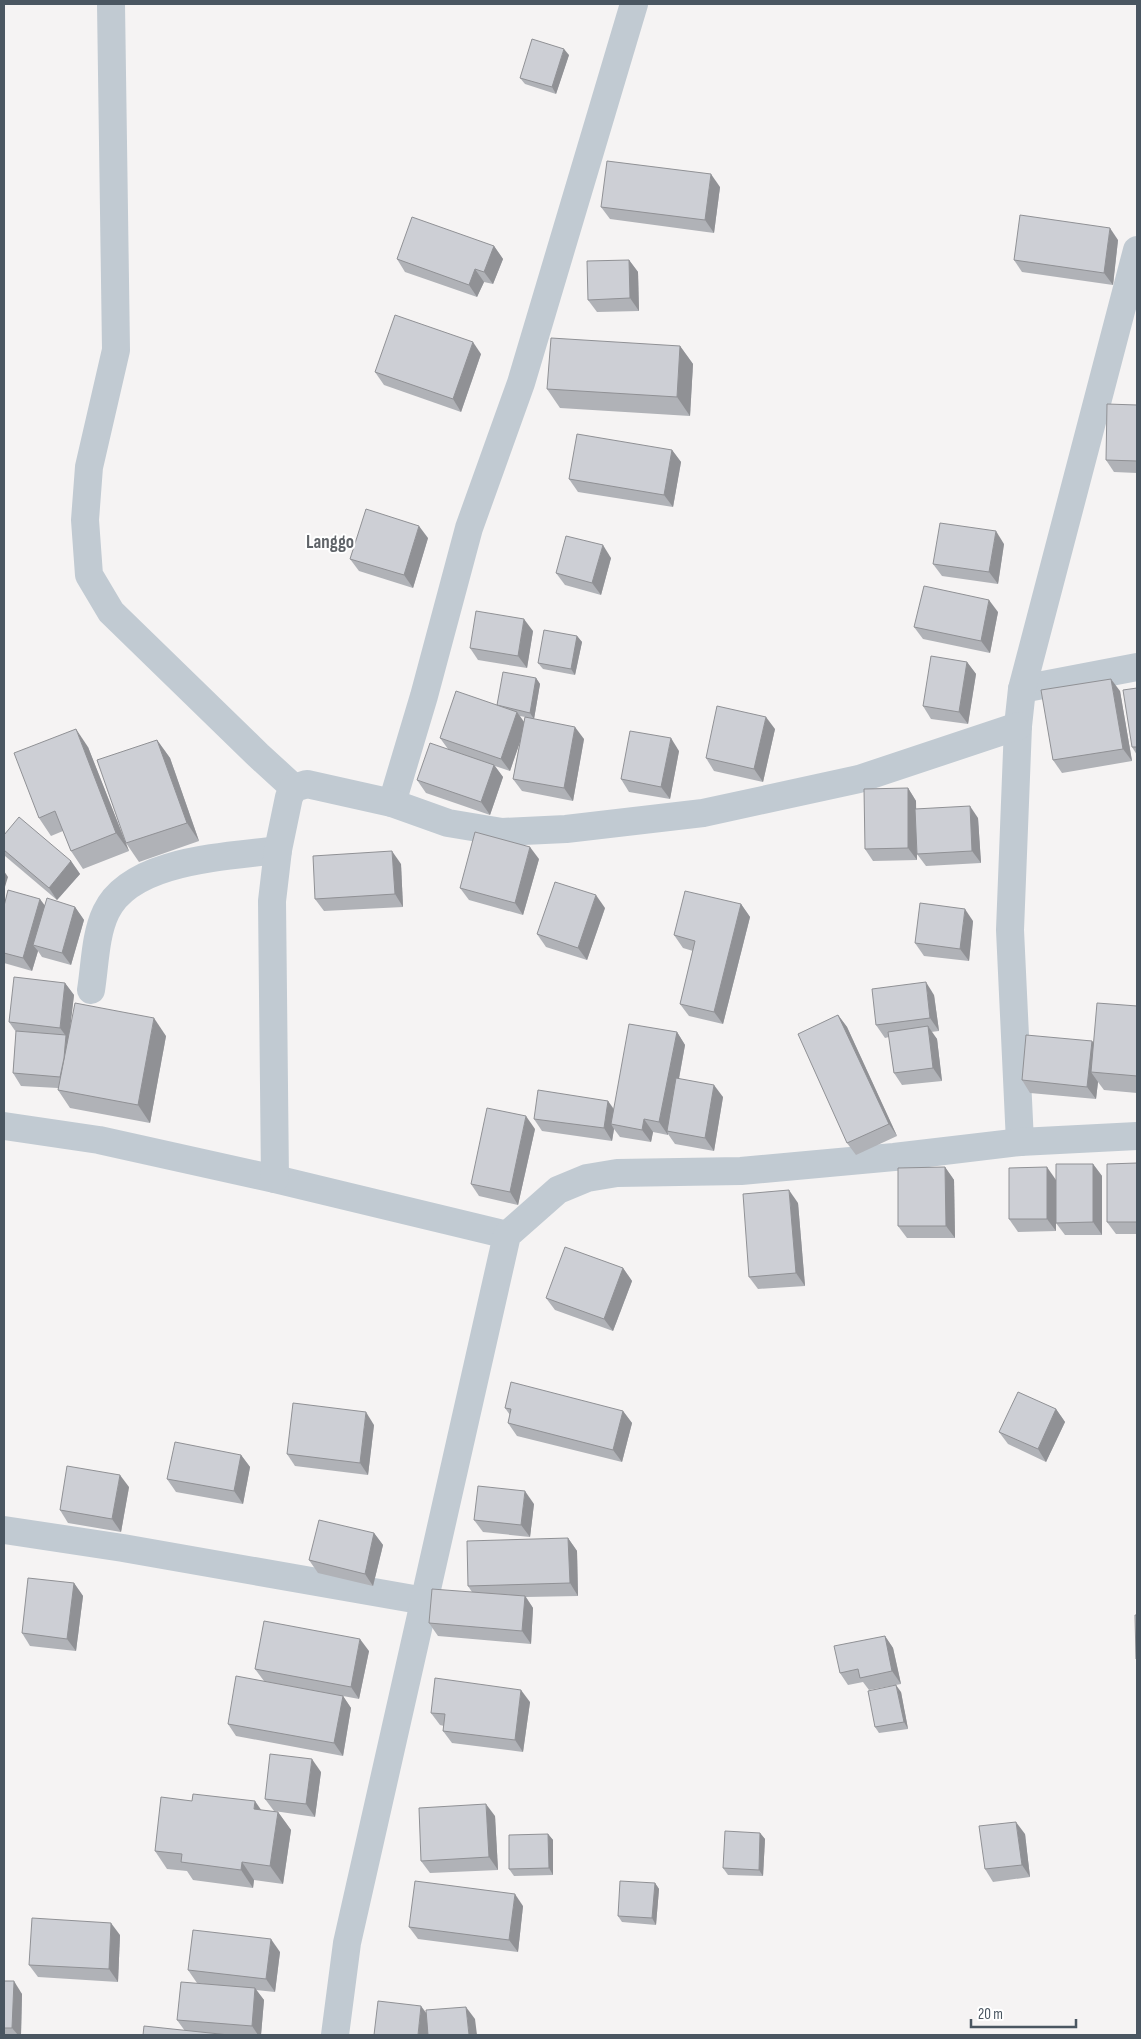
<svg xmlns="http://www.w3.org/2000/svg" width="1141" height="2039" viewBox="0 0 1141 2039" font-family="'Sofia Sans Condensed',sans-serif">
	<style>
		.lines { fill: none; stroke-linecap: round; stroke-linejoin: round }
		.minor { stroke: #c1cad2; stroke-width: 28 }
		.wall { fill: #b0b2b7; fill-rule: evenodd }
		.shaded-wall { fill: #909195 }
		.building { fill: #cdcfd5; stroke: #909195 }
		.labels { text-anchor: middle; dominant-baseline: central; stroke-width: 4; stroke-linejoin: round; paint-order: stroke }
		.quarter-label { font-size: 19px; font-weight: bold; fill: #5f6368; stroke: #fff }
	</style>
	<rect width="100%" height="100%" fill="#f5f3f3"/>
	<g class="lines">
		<g class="minor">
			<path d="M111,4L116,350L89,467L85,520L89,575L111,612L258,755L294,788"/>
			<path d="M1022,689L1137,667"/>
			<path d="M392,803L424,696L469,528L521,383L634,4"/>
			<path d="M91,990C95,965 95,935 106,912C131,859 227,857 278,850"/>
			<path d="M4,1126L99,1140L275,1179L507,1235"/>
			<path d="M1020,1142L1010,930L1018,726L1022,689L1137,250"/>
			<path d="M275,1179L272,901L278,850L289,797L294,788L307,784L392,803L448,823L502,832L566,829L703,813L859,779L1018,726"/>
			<path d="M4,1530L123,1548L425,1601"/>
			<path d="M335,2035L347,1943L507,1235L558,1190L587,1178L617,1173L741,1171L894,1157L1020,1142L1137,1136"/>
		</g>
	</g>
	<g class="wall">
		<path d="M569,55L556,94L525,84L520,78Z"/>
		<path d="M720,187L714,233L610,219L601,207Z"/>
		<path d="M1118,240L1113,285L1022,272L1014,260Z"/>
		<path d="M494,246L503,259L493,284L484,282L477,297L405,272L397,259Z"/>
		<path d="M629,260L638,272L639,311L597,312L588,300Z"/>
		<path d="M680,346L693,364L690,416L560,408L547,389Z"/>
		<path d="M481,354L461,412L384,385L375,372Z"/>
		<path d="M1137,405V473L1114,472L1106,460Z"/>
		<path d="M672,450L681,462L673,507L578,492L569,479Z"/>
		<path d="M428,538L413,588L359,571L350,559Z"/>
		<path d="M1004,544L998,584L942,576L933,564Z"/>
		<path d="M611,558L601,595L565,585L556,573Z"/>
		<path d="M998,612L990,653L923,639L914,627Z"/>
		<path d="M533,631L527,668L478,660L470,648Z"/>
		<path d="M577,636L582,642L575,675L543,669L538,663Z"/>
		<path d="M967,662L976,674L968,724L931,719L923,706Z"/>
		<path d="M536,678L540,684L534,719L584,739L573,801L522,791L513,779L520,741L510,771L495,766L503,777L490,815L426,793L417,780L448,749L440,738L497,705ZM520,716L525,717L524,722Z"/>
		<path d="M1137,688V755L1132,747Z"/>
		<path d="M1120,691L1132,761L1062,773L1053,760Z"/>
		<path d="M775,729L763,782L714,771L706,758Z"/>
		<path d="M157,740L170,758L199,841L139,862L126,843Z"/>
		<path d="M88,747L129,851L83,869L71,851L63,831L51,836L39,818Z"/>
		<path d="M679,751L670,799L629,792L621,779Z"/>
		<path d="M908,788L916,801V809L978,818L981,863L926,866L917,854V843V860L873,861L865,849Z"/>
		<path d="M4,835L71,861L80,874L57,900L5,856L4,855Z"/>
		<path d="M539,859L523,915L469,900L460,888Z"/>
		<path d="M401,864L403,907L324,911L315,899Z"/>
		<path d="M741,904L750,917L723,1024L689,1016L680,1004L693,951L683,948L674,935Z"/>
		<path d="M45,905L75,907L84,920L71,965L42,957L38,951L32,971L4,963V906Z"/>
		<path d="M605,908L587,960L546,947L537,934Z"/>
		<path d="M973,921L969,961L924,956L915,943Z"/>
		<path d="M65,983L74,995L70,1024L166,1036L150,1123L70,1108L58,1090V1088L21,1086L13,1073L16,1032L9,1022Z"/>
		<path d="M934,995L939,1031L931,1032L937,1039L942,1081L902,1085L894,1073L889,1037L885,1038L876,1025Z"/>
		<path d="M1137,1006V1093L1104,1090L1098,1082L1096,1099L1030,1093L1022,1080L1092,1041L1094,1044Z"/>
		<path d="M838,1015L847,1027L897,1136L856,1155L847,1143Z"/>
		<path d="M677,1032L685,1045L679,1079L723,1097L714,1151L675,1144L668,1134V1135L653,1132L651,1142L620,1137L614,1129L612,1141L542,1131L534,1119L608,1101L614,1109Z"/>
		<path d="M535,1129L518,1205L479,1196L471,1184Z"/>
		<path d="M1137,1163V1234H1116L1107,1222Z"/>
		<path d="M1093,1164L1102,1176V1235H1065L1056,1223Z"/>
		<path d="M945,1167L954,1180L955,1238H907L898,1226Z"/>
		<path d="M1056,1180V1231L1018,1232L1009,1219Z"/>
		<path d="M798,1203L805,1286L758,1289L749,1277Z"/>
		<path d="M623,1268L632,1281L613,1331L555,1310L546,1298Z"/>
		<path d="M505,1408L623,1411L632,1423L622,1462L517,1436L508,1423L510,1415Z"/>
		<path d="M1056,1409L1065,1422L1046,1462L1008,1444L999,1432Z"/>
		<path d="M374,1425L368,1475L295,1466L287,1454Z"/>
		<path d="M241,1455L250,1467L243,1504L176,1492L167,1479Z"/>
		<path d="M129,1487L121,1532L68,1523L60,1510Z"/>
		<path d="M534,1504L530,1537L483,1532L474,1520Z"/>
		<path d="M374,1533L383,1545L373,1586L318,1573L309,1560Z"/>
		<path d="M568,1538L577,1551L578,1596L526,1597L533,1608L531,1644L438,1636L429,1623L472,1592L468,1586Z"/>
		<path d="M74,1583L83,1596L76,1651L30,1646L22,1633Z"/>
		<path d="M885,1636L893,1648L901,1684L869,1690L863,1682L848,1685L840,1673Z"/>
		<path d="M369,1651L359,1699L343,1696L351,1708L343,1756L236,1736L228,1724L264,1681L255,1669Z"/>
		<path d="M901,1692L908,1729L879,1733L875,1727Z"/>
		<path d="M530,1702L523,1752L452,1743L443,1731L444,1726L440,1725L431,1713Z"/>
		<path d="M321,1772L315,1817L274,1811L265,1799Z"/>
		<path d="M192,1801L278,1812L291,1830L283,1884L254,1880L253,1888L193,1880L187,1871L167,1869L155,1851Z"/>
		<path d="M495,1816L498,1870L430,1873L421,1861Z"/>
		<path d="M760,1833L765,1839L763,1876L728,1875L723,1868Z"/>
		<path d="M548,1834L553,1840V1875L514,1876L509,1869Z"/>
		<path d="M1025,1834L1030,1877L993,1882L985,1869Z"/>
		<path d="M655,1883L659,1889L656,1925L622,1922L618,1916Z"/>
		<path d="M523,1906L518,1952L418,1939L409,1927Z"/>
		<path d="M120,1935L118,1982L38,1977L29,1965Z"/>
		<path d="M280,1952L275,1992L256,1990L264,2000L261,2035H143L185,2031L177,2020L212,1985L197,1983L188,1970Z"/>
		<path d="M4,1981L22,1994L21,2035H4Z"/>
	</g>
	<g class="shaded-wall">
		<path d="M564,49L569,55L556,94L552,87Z"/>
		<path d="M711,174L720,187L714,233L705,220Z"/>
		<path d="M1110,228L1118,240L1113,285L1104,273Z"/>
		<path d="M494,246L503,259L493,284L484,272Z"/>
		<path d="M629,260L638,272L639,311L630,298Z"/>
		<path d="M475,269L484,282L477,297L469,285Z"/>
		<path d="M473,342L481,354L461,412L453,399Z"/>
		<path d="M680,346L693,364L690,416L677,397Z"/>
		<path d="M672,450L681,462L673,507L664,495Z"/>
		<path d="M419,526L428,538L413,588L404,575Z"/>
		<path d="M996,531L1004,544L998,584L989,572Z"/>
		<path d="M603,545L611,558L601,595L592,583Z"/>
		<path d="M989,600L998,612L990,653L981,641Z"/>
		<path d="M524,619L533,631L527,668L518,656Z"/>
		<path d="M577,636L582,642L575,675L571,669Z"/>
		<path d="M967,662L976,674L968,724L959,712Z"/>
		<path d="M536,678L540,684L534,719L530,713Z"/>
		<path d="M1111,679L1120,691L1132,761L1123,749Z"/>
		<path d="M517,712L526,725L510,771L501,759Z"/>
		<path d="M766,717L775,729L763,782L754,769Z"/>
		<path d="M575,727L584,739L573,801L564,788Z"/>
		<path d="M76,729L88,747L129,851L116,833Z"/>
		<path d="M671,738L679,751L670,799L661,787Z"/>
		<path d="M157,740L170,758L199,841L187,823Z"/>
		<path d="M494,765L503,777L490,815L481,802Z"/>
		<path d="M908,788L916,801L917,860L908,848Z"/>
		<path d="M970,806L978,818L981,863L972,851Z"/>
		<path d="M530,847L539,859L523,915L515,903Z"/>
		<path d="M392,851L401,864L403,907L395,894Z"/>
		<path d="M71,861L80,874L57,900L49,888Z"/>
		<path d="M4,871L8,877L4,890Z"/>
		<path d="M596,895L605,908L587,960L578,948Z"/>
		<path d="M40,899L49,911L33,945L38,951L32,971L23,958Z"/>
		<path d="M741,904L750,917L723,1024L714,1012Z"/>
		<path d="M75,907L84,920L71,965L62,953Z"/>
		<path d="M965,909L973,921L969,961L960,949Z"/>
		<path d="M926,982L934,995L939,1031L930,1018Z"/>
		<path d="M65,983L74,995L69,1039L62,1077L66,1036L60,1028Z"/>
		<path d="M838,1015L847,1027L897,1136L889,1124Z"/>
		<path d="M154,1018L166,1036L150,1123L138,1105Z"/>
		<path d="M928,1026L937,1039L942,1081L933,1068Z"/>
		<path d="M677,1032L685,1045L669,1132L667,1131L668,1134V1135L659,1122Z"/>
		<path d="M1092,1041L1101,1054L1091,1072L1098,1082L1096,1099L1087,1087Z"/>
		<path d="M714,1085L723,1097L714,1151L705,1138Z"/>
		<path d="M608,1101L616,1113L611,1124L614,1129L612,1141L604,1128Z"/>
		<path d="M526,1116L535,1129L518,1205L510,1192Z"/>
		<path d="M644,1119L653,1132L651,1142L642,1130Z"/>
		<path d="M1093,1164L1102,1176V1235L1093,1222Z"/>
		<path d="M945,1167L954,1180L955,1238L946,1226Z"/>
		<path d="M1047,1167L1056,1180V1231L1047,1219Z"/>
		<path d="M789,1190L798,1203L805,1286L796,1273Z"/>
		<path d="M623,1268L632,1281L613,1331L604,1319Z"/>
		<path d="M1056,1409L1065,1422L1046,1462L1038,1449Z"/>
		<path d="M623,1411L632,1423L622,1462L613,1450Z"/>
		<path d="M366,1412L374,1425L368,1475L360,1463Z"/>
		<path d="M241,1455L250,1467L243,1504L234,1491Z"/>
		<path d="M120,1475L129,1487L121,1532L112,1519Z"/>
		<path d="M525,1491L534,1504L530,1537L521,1525Z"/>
		<path d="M374,1533L383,1545L373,1586L365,1574Z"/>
		<path d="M568,1538L577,1551L578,1596L570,1583Z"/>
		<path d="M74,1583L83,1596L76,1651L67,1639Z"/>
		<path d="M525,1596L533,1608L531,1644L522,1631Z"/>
		<path d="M885,1636L893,1648L901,1684L892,1671Z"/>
		<path d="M360,1639L369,1651L359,1699L351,1687Z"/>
		<path d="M896,1685L901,1692L908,1729L904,1722Z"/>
		<path d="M521,1690L530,1702L523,1752L515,1740Z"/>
		<path d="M343,1696L351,1708L343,1756L334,1743Z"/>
		<path d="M312,1759L321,1772L315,1817L306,1804Z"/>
		<path d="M255,1801L268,1820L254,1809Z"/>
		<path d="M486,1804L495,1816L498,1870L489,1857Z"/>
		<path d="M278,1812L291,1830L283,1884L270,1866Z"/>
		<path d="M1016,1822L1025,1834L1030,1877L1022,1865Z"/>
		<path d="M760,1833L765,1839L763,1876L759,1870Z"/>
		<path d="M548,1834L553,1840V1875L549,1868Z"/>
		<path d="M242,1862L254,1880L253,1888L241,1870Z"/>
		<path d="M655,1883L659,1889L656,1925L652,1918Z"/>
		<path d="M515,1894L523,1906L518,1952L509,1940Z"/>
		<path d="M111,1923L120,1935L118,1982L109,1969Z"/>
		<path d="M271,1939L280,1952L275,1992L266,1979Z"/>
		<path d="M14,1981L22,1994L21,2035H18L12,2028Z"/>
		<path d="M255,1988L264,2000L261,2035H258L252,2026Z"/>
		<path d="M421,2006L430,2018L428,2035H418Z"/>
		<path d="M466,2007L475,2019L477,2035H469Z"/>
	</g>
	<g class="building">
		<path d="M532,39L564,49L552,87L520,78Z"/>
		<path d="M607,161L711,174L705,220L601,207Z"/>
		<path d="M1020,215L1110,228L1104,273L1014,260Z"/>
		<path d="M412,217L494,246L484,272L475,269L469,285L397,259Z"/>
		<path d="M629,260L630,298L588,300L587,261Z"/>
		<path d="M395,315L473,342L453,399L375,372Z"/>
		<path d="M551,338L680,346L677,397L547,389Z"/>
		<path d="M1107,404L1137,405V461L1106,460Z"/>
		<path d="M577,434L672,450L664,495L569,479Z"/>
		<path d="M366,509L419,526L404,575L350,559Z"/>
		<path d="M940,523L996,531L989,572L933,564Z"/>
		<path d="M566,536L603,545L592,583L556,573Z"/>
		<path d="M924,586L989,600L981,641L914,627Z"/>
		<path d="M476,611L524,619L518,656L470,648Z"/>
		<path d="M544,630L577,636L571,669L538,663Z"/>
		<path d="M931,656L967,662L959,712L923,706Z"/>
		<path d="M503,672L536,678L530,713L497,705Z"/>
		<path d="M1111,679L1123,749L1053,760L1041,690Z"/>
		<path d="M1137,688V747H1132L1123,690Z"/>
		<path d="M456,691L517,712L501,759L440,738Z"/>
		<path d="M717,706L766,717L754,769L706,758Z"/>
		<path d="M525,717L575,727L564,788L513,779Z"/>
		<path d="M76,729L116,833L71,851L55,811L39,818L14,753Z"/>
		<path d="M630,731L671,738L661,787L621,779Z"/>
		<path d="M157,740L187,823L126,843L97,760Z"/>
		<path d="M430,743L494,765L481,802L417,780Z"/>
		<path d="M908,788V848L865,849L864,789Z"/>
		<path d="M970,806L972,851L917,854L915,809Z"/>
		<path d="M19,817L71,861L49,888L4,850V835Z"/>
		<path d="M475,832L530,847L515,903L460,888Z"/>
		<path d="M392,851L395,894L315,899L313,856Z"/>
		<path d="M555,882L596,895L578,948L537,934Z"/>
		<path d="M8,890L40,899L23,958L4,953V906Z"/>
		<path d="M685,891L741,904L714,1012L680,1004L695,941L674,935Z"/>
		<path d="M47,898L75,907L62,953L33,945Z"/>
		<path d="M920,903L965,909L960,949L915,943Z"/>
		<path d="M14,977L65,983L60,1028L9,1022Z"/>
		<path d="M926,982L930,1018L876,1025L872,989Z"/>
		<path d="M75,1003L154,1018L138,1105L58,1090Z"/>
		<path d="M1097,1003L1137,1006V1076L1091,1072Z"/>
		<path d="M838,1015L889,1124L847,1143L798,1034Z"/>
		<path d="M629,1024L677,1032L659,1122L644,1119L642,1130L611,1124Z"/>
		<path d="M928,1026L933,1068L894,1073L888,1032Z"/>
		<path d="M16,1031L66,1035L64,1058L60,1077L13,1073Z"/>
		<path d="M1026,1035L1092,1041L1087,1087L1022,1080Z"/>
		<path d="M676,1078L714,1085L705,1138L667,1131Z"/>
		<path d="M538,1090L608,1101L604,1128L534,1119Z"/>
		<path d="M487,1108L526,1116L510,1192L471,1184Z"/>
		<path d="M1137,1163V1222H1107V1164Z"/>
		<path d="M1056,1164H1093V1222L1056,1223Z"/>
		<path d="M945,1167L946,1226H898V1168Z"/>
		<path d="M1047,1167V1219H1009V1168Z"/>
		<path d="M789,1190L796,1273L749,1277L743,1194Z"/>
		<path d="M565,1247L623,1268L604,1319L546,1298Z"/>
		<path d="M511,1382L623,1411L613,1450L508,1423L511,1409L505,1408Z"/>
		<path d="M1018,1392L1056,1409L1038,1449L999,1432Z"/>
		<path d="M293,1403L366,1412L360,1463L287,1454Z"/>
		<path d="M175,1442L241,1455L234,1491L167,1479Z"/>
		<path d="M67,1466L120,1475L112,1519L60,1510Z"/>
		<path d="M478,1486L525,1491L521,1525L474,1520Z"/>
		<path d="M319,1520L374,1533L365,1574L309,1560Z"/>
		<path d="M568,1538L570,1583L468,1586L467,1541Z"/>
		<path d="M28,1578L74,1583L67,1639L22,1633Z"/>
		<path d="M432,1589L525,1596L522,1631L429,1623Z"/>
		<path d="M1135,1615H1137V1659H1136Z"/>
		<path d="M264,1621L360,1639L351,1687L255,1669Z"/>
		<path d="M885,1636L892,1671L860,1678L858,1669L840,1673L834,1646Z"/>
		<path d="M236,1676L343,1696L334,1743L228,1724Z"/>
		<path d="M435,1678L521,1690L515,1740L443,1731L445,1714L431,1713Z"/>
		<path d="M896,1685L904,1722L875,1727L868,1691Z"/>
		<path d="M270,1754L312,1759L306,1804L265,1799Z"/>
		<path d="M193,1794L255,1801L254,1809L278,1812L270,1866L242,1862L241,1870L181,1862L182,1854L155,1851L161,1797L192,1801Z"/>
		<path d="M486,1804L489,1857L421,1861L419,1808Z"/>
		<path d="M1016,1822L1022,1865L985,1869L979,1826Z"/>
		<path d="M725,1831L760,1833L759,1870L723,1868Z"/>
		<path d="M548,1834L549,1868L509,1869V1835Z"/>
		<path d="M415,1881L515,1894L509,1940L409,1927Z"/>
		<path d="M620,1881L655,1883L652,1918L618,1916Z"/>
		<path d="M32,1918L111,1923L109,1969L29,1965Z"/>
		<path d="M193,1930L271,1939L266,1979L188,1970Z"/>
		<path d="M4,1981H14L12,2028H4Z"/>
		<path d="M181,1982L255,1988L252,2026L177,2020Z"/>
		<path d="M378,2001L421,2006L418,2035H374Z"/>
		<path d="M466,2007L469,2035H428L426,2010Z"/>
		<path d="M144,2026L229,2035H143Z"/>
	</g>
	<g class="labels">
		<g class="quarter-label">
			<text x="330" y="542">Langgo</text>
		</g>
	</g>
	<rect width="1141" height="2039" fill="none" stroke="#4a5661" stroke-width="10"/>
	<path d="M971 2019v8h105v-8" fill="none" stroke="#4a5661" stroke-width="2.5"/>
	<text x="978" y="2019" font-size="15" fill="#4a5661" stroke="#ffffff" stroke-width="4" paint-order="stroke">20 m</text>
</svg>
